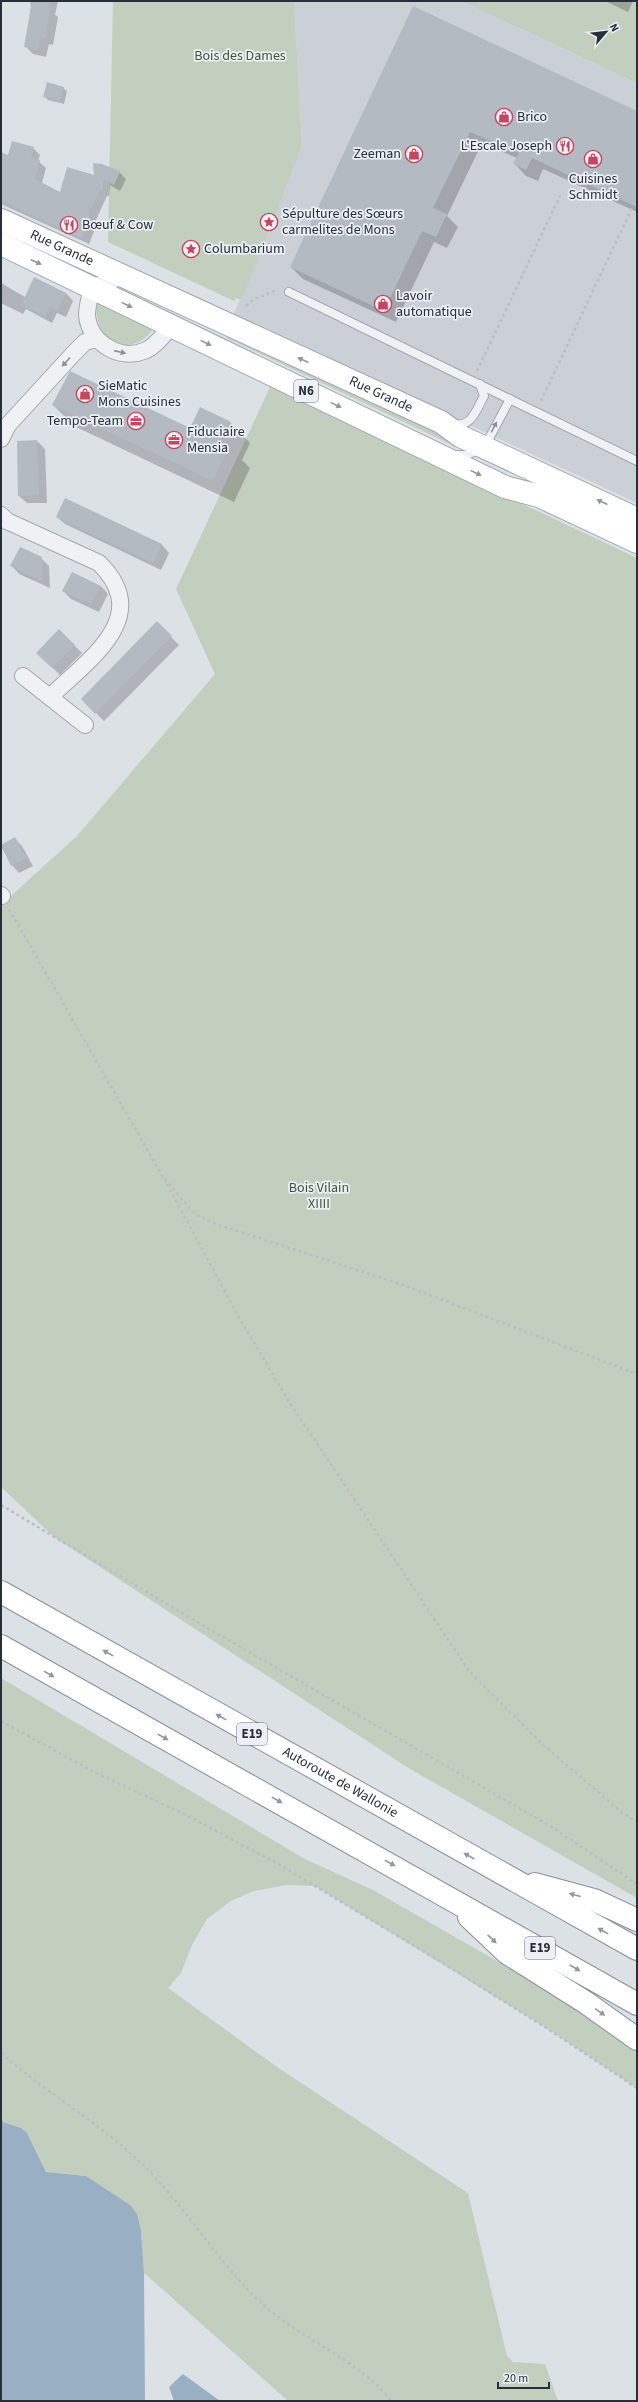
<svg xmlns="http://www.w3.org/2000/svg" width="638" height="2402" viewBox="0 0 638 2402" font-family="'Source Sans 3',sans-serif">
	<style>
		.built { fill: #cbd0d7 }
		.green { fill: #c3cfbe }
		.water { fill: #99b0c4 }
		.shadow { fill: #0003 }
		.building { fill: #b4bac2 }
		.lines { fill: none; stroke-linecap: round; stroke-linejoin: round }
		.lane-casing { stroke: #a2a8af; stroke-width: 10 }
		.street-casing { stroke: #a2a8af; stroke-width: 18 }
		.primary-casing { stroke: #9ca6b1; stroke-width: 24 }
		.highway-casing { stroke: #858f9b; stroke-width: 24 }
		.path { stroke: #bbbfc4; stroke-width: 2.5; stroke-dasharray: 3 3; stroke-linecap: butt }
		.lane { stroke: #eff1f4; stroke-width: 8 }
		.street { stroke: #eff1f4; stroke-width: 16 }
		.primary { stroke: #fff; stroke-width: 22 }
		.highway { stroke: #fff; stroke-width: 22 }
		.oneway { fill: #93979d }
		.oneway2 { fill: #8b9098 }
		.labels { text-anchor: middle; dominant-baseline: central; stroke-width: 3.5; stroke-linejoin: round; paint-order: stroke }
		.shield { fill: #eceff4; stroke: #626972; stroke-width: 1 }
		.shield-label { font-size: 13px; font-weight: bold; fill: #272f3b }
		.park-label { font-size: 14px; fill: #3d5635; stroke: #eceff4 }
		.poi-label { font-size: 14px; fill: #272f3b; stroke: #eceff4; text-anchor: start }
		.street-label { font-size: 14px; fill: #272f3b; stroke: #eceff4 }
	</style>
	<rect width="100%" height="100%" fill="#dce1e6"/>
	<path class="built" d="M294,1H461L637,83V503L233,315L251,275L302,146Z"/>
	<g class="green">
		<path d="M113,1H294L302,146L242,300L236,298L234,301L108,242Z"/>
		<path d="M461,1H637V83Z"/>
		<path d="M97,301L155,326C132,363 91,341 97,301Z"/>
		<path d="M229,334L464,443L450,444L227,338Z"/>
		<path d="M271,385L637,558V1898L410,1769L54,1537L1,1487V905L77,836L215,674L176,589Z"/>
		<path d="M1,1678L305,1859L373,1890L577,2007L637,2050V2088L548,2029L315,1886L287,1885L254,1891L231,1901L207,1919L192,1945L181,1973L168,1988L280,2069L468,2193L507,2356L513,2362L545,2364L558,2401H288L144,2273L141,2231L86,2176L46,2172L27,2133L21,2128L3,2122L1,2115Z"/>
	</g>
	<g class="water">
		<path d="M1,2115L3,2122L21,2128L27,2133L46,2172L86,2176L130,2205L137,2214L141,2231L144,2273L145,2401H1Z"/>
		<path d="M183,2374L220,2401H174L169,2387Z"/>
	</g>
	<g class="shadow">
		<path d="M30,1H58L55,15L58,17L53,45L49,44L46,57L33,54L25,46L31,7Z"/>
		<path d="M605,1H633L628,12Z"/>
		<path d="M414,7L637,112V212L543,169L538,181L526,176L515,164L517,158L482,143L447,216L458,227L447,248L434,242L396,322L303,279L291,267Z"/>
		<path d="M63,88L67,91L64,104L48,100L44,96Z"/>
		<path d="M33,148L40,155L38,161L46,168L42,183L61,193L95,177L119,172L126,179L120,191L110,185L109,196H107L95,222L97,224L89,244L1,204V153L9,156Z"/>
		<path d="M1,283L25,297L66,293L73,301L66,317L57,313L52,323L26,309L23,314L1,303Z"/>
		<path d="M53,405L191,429L201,408L229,421L250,443L242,460L250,468L234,502L74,426Z"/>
		<path d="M37,441L45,449L47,503H27L19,496L18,442Z"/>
		<path d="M57,517L162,545L169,553L161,570L65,524Z"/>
		<path d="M41,558L49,566L50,588L19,574L12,566Z"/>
		<path d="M101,586L108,594L99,612L71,599L63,591Z"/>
		<path d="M157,623L179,645L104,721L82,699Z"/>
		<path d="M59,631L82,653L60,675L38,653Z"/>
		<path d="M14,838L22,846L33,866L19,873L12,865L1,846Z"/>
	</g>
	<g class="building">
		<path d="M32,1H49L48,8H50L46,38L41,37L38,50L24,47Z"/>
		<path d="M413,6L637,111V207L532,158L526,170L513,164L519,153L470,132L433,208L447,214L436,237L422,231L384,311L290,267Z"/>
		<path d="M47,82L64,87L60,101L43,97Z"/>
		<path d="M12,141L34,147L31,158L40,160L35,179L60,192L67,167L94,175L93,163L102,164L120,171L114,185L103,180V190H100L88,215L91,217L82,238L1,201V152L8,155Z"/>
		<path d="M34,277L66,293L58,310L50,306L45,316L21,305Z"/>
		<path d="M70,371L190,428L200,407L229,421L219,442L229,446L213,481L52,405Z"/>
		<path d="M37,440L39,495L18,496L17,441Z"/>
		<path d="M65,498L162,544L153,563L56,517Z"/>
		<path d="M20,547L42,557V581L10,566Z"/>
		<path d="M72,572L101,586L91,604L62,591Z"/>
		<path d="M157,621L172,636L95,714L81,699Z"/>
		<path d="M59,629L75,645L52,668L36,653Z"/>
		<path d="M15,837L26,858L11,866L1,845Z"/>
	</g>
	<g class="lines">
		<defs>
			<g id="lane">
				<path d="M289,292L637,461"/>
				<path d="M453,424C472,428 476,410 484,396L480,384"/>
				<path d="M454,455H466L484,448L510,399"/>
			</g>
			<g id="street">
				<path d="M122,276L92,288C90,297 87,306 87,315C89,342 119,361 144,351C154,348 164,334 171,327"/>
				<path d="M1,439L8,425L74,353L85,342L96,339"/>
				<path d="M1,515L7,521L99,563C154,617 89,659 51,696"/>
				<path d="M23,676L85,725"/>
				<path d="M1,895L2,896"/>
			</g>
			<g id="primary">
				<path id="s1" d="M1,220L441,422L460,436L637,519"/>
				<path d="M1,244L505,487L539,496L637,542"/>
			</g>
			<g id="highway">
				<path id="s2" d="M1,1592L637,1949"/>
				<path d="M1,1646L637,2004"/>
				<path d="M535,1884L594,1900L637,1920"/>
				<path d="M469,1917L507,1953L585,2002L637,2039"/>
			</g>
		</defs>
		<use href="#lane" class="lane-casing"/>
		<use href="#street" class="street-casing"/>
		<use href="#primary" class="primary-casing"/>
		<use href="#highway" class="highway-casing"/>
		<g class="path">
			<path d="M246,306L254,299L277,290"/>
			<path d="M477,371L560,196"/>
			<path d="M541,401L632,208"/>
			<path d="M9,909L163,1177L195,1214L216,1224L409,1287L637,1374"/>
			<path d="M167,1184L238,1316L288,1400L469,1671L542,1744L624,1814L637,1822"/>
			<path d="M1,1505L209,1629L550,1826L637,1884"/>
			<path d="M1,1721L94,1772L186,1815L280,1865L446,1965L548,2029L637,2088"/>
			<path d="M1,2053C46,2093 100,2123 143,2165C185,2206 215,2258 257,2299C294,2336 362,2361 391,2401"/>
		</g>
		<use href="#lane" class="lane"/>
		<use href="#street" class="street"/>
		<use href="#primary" class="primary"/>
		<use href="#highway" class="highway"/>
	</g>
	<defs><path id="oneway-solid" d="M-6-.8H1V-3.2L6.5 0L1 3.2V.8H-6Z"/></defs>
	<g class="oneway">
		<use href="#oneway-solid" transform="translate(36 262) rotate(25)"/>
		<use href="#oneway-solid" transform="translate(127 305) rotate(26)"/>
		<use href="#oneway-solid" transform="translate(206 343) rotate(26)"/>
		<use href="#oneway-solid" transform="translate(303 360) rotate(-155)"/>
		<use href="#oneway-solid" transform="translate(336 405) rotate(26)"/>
		<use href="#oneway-solid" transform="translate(476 473) rotate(26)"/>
		<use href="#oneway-solid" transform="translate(602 502) rotate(-155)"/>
		<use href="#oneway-solid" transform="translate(108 1653) rotate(-151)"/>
		<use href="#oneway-solid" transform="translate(49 1674) rotate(29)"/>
		<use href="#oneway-solid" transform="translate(221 1717) rotate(-151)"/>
		<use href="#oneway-solid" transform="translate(163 1737) rotate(29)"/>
		<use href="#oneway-solid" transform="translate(277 1800) rotate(29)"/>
		<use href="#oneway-solid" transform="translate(469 1856) rotate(-151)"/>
		<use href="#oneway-solid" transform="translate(390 1863) rotate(29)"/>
		<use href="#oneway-solid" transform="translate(575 1895) rotate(-165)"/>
		<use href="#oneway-solid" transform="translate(603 1931) rotate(-151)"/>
		<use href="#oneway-solid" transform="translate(492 1939) rotate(43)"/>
		<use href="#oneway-solid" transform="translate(575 1968) rotate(30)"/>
		<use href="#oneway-solid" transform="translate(600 2012) rotate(35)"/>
	</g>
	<g class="oneway2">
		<use href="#oneway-solid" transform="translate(120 352) rotate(13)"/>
		<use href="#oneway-solid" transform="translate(66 362) rotate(132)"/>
		<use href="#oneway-solid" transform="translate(494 427) rotate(-63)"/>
	</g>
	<defs>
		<symbol id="shop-ring" viewBox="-11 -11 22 22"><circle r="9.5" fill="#eceff4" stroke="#c64660" stroke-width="1.5"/><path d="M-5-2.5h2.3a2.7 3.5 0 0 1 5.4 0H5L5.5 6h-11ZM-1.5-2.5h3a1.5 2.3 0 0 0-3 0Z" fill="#c64660"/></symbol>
		<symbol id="restaurant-ring" viewBox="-11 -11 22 22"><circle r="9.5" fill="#eceff4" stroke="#c64660" stroke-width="1.5"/><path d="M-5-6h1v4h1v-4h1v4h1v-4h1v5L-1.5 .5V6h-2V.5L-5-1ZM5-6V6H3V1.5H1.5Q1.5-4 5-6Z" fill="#c64660"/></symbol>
		<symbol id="sight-ring" viewBox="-11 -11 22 22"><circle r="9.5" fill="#eceff4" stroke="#c64660" stroke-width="1.5"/><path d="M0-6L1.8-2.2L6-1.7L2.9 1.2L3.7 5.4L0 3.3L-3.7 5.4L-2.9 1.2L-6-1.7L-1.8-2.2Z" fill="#c64660"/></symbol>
		<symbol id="office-ring" viewBox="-11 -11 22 22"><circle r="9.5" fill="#eceff4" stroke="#c64660" stroke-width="1.5"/><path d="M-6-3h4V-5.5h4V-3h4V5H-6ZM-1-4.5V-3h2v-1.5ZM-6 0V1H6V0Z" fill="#c64660"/></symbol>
	</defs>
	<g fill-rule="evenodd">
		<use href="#shop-ring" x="494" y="107" width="20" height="20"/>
		<use href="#restaurant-ring" x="555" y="136" width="20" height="20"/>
		<use href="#shop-ring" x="404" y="144" width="20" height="20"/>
		<use href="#shop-ring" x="583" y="149" width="20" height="20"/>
		<use href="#sight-ring" x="259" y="212" width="20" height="20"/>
		<use href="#restaurant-ring" x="59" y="215" width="20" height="20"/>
		<use href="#sight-ring" x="181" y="239" width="20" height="20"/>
		<use href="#shop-ring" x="373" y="294" width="20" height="20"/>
		<use href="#shop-ring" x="75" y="384" width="20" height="20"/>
		<use href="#office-ring" x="126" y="411" width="20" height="20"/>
		<use href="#office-ring" x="164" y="430" width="20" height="20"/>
	</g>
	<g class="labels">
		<g class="shield">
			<rect x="294" y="380" width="24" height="22" rx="3"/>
			<rect x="237" y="1723" width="30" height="22" rx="3"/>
			<rect x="525" y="1937" width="30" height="22" rx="3"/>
		</g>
		<g class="shield-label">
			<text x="306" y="391">N6</text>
			<text x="252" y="1734">E19</text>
			<text x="540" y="1948">E19</text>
		</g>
		<g class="park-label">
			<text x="240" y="56">Bois des Dames</text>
			<text x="319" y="1188">Bois Vilain<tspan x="319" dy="16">XIIII</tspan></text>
		</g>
		<g class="poi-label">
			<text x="517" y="117">Brico</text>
			<text x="552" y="146" text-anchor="end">L'Escale Joseph</text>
			<text x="401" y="154" text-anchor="end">Zeeman</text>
			<text x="593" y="179" text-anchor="middle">Cuisines<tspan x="593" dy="16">Schmidt</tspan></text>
			<text x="282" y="214">Sépulture des Sœurs<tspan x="282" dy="16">carmelites de Mons</tspan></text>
			<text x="82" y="225">Bœuf &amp; Cow</text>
			<text x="204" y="249">Columbarium</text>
			<text x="396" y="296">Lavoir<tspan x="396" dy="16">automatique</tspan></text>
			<text x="98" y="386">SieMatic<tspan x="98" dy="16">Mons Cuisines</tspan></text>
			<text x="123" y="421" text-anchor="end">Tempo-Team</text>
			<text x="187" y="432">Fiduciaire<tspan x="187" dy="16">Mensia</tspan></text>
		</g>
		<g class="street-label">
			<text stroke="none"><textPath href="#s1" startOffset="67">Rue Grande</textPath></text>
			<text stroke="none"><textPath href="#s1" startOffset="418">Rue Grande</textPath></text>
			<text stroke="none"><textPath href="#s2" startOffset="389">Autoroute de Wallonie</textPath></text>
		</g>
	</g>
	<rect width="638" height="2402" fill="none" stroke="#272f3b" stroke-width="4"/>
	<g transform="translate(606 32) rotate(62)" stroke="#eceff4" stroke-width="3" paint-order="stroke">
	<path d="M0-3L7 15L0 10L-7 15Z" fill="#272f3b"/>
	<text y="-6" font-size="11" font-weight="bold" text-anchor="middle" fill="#272f3b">N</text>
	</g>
	<path d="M498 2382v6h51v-6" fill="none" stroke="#272f3b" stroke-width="2"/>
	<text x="504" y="2382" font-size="12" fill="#272f3b" stroke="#eceff4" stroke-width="3" paint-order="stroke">20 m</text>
</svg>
